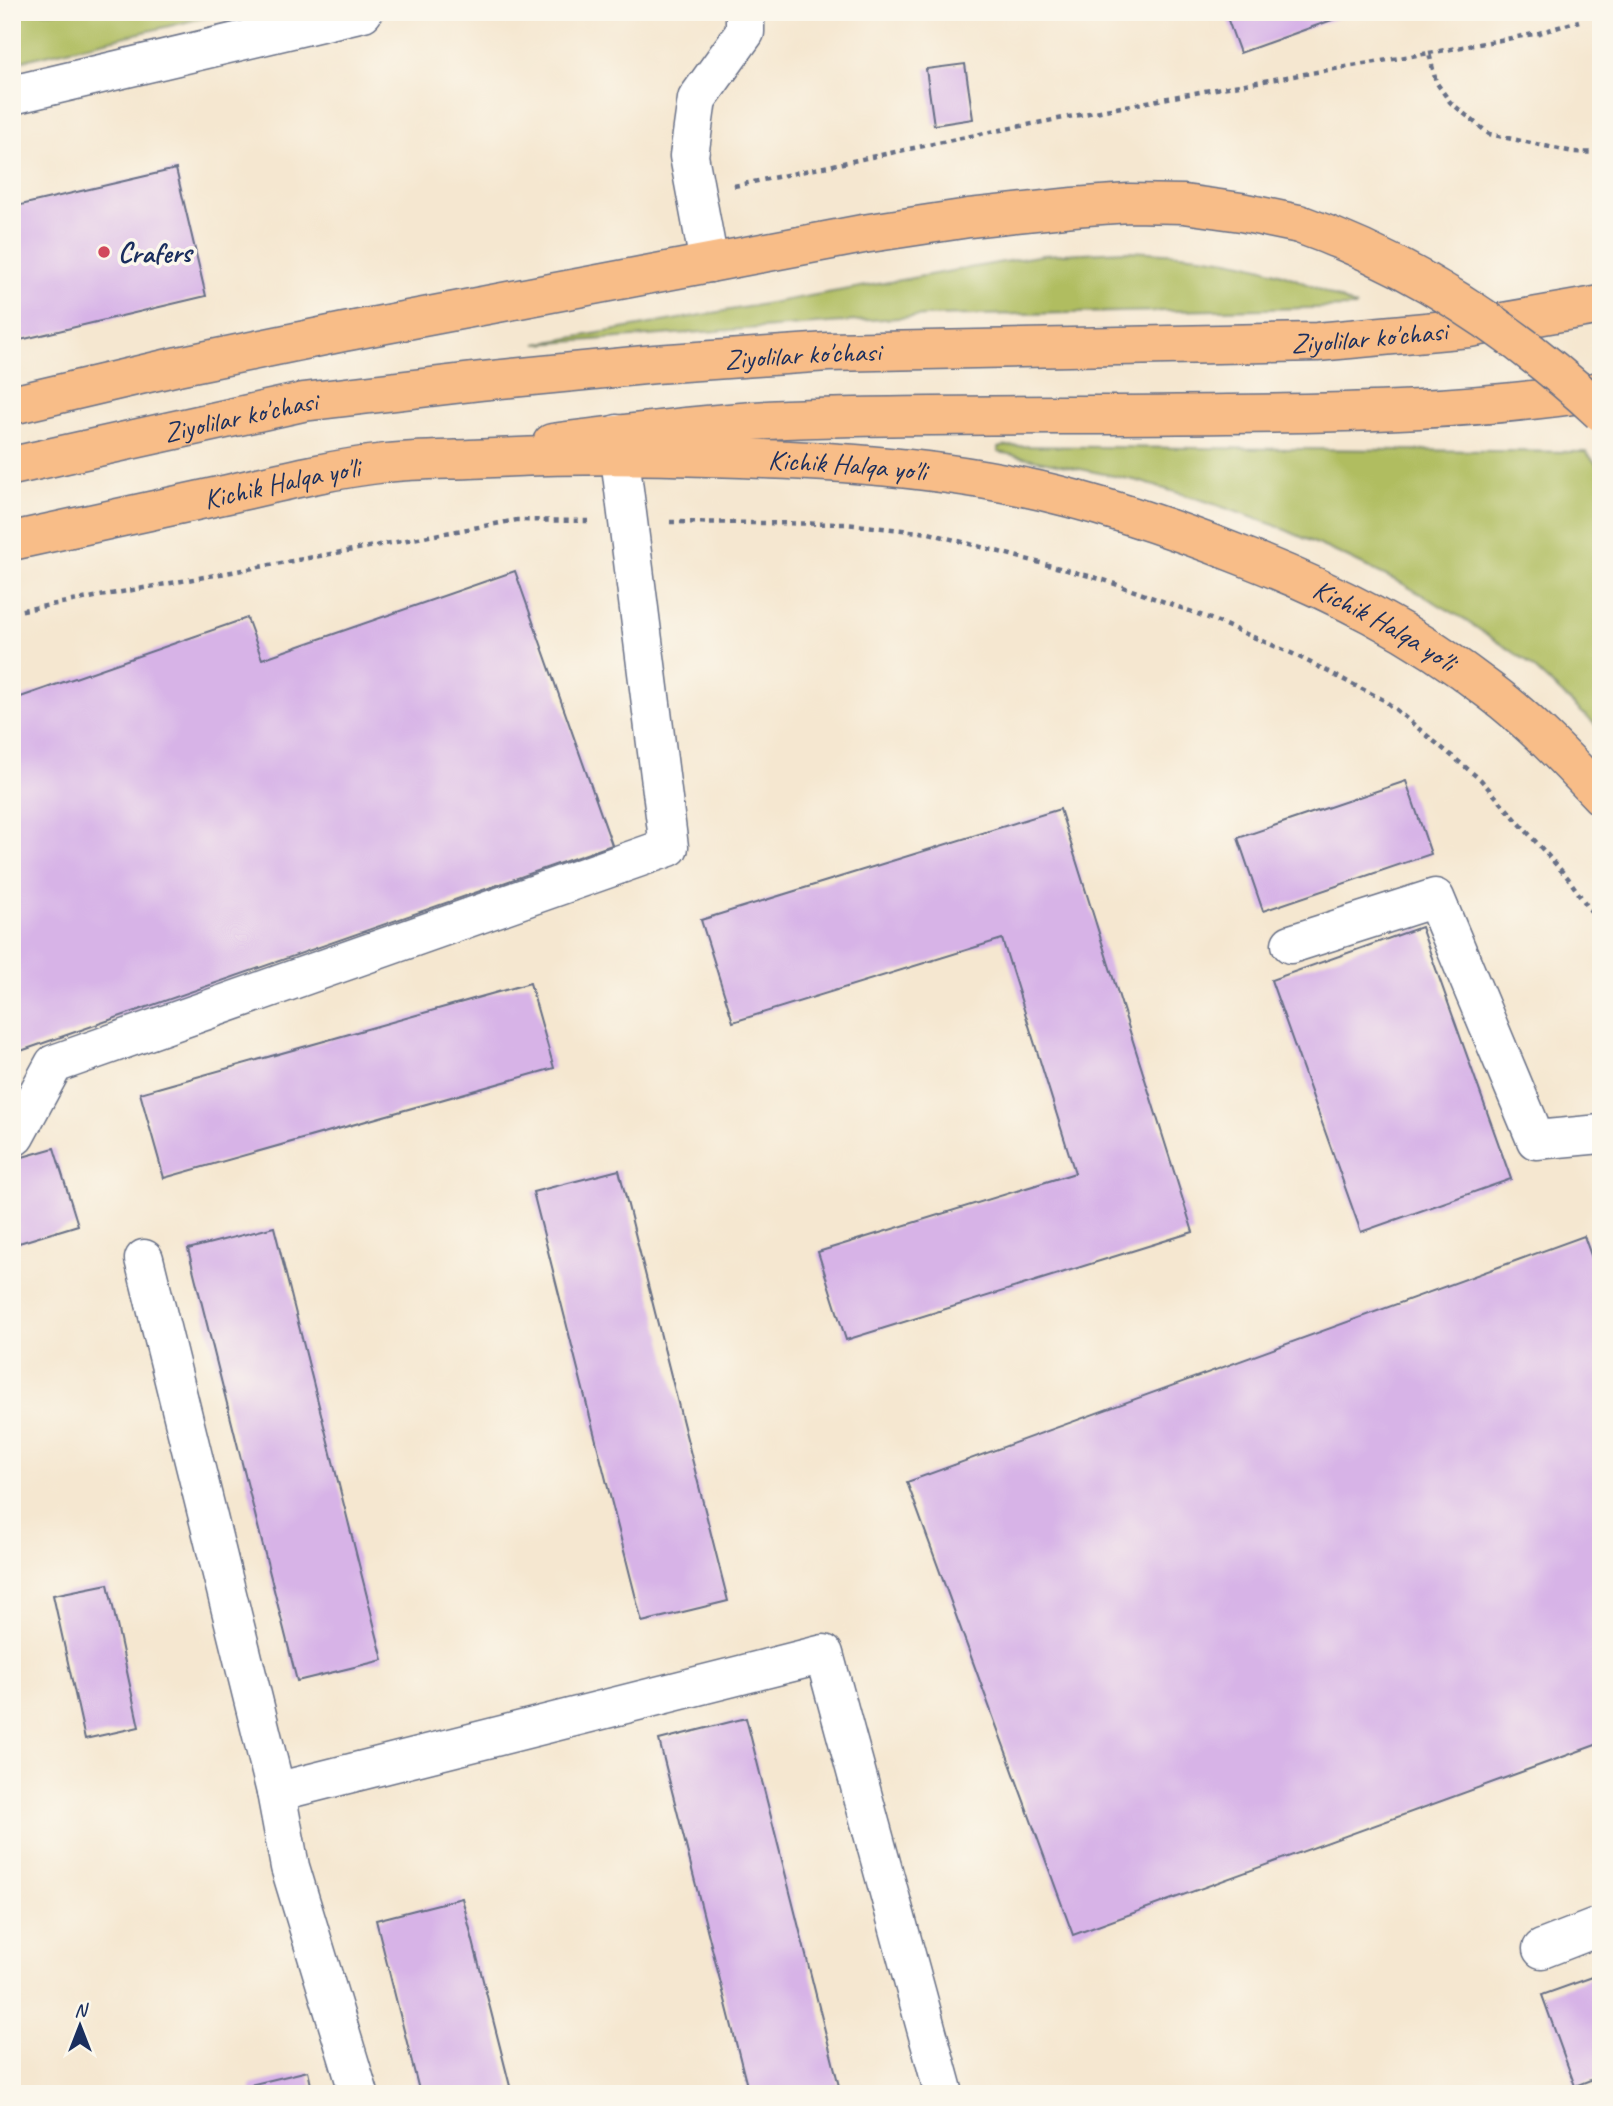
<svg xmlns="http://www.w3.org/2000/svg" width="1613" height="2106" viewBox="0 0 1613 2106" font-family="Caveat,sans-serif">
	<style>
		.green { fill: #b0bd60; stroke: #66765f; stroke-width: 2 }
		.building { fill: #d7b3e7 }
		.lines { fill: none; stroke-linecap: round; stroke-linejoin: round }
		.minor-casing { stroke: #676f86; stroke-width: 41 }
		.major-casing { stroke: #676f86; stroke-width: 41 }
		.highway-casing { stroke: #676f86; stroke-width: 41 }
		.path { stroke: #676f86; stroke-width: 4.5; stroke-dasharray: 5 5; stroke-linecap: butt }
		.minor { stroke: #fff; stroke-width: 38 }
		.major { stroke: #f8bd88; stroke-width: 38 }
		.highway { stroke: #f8bd88; stroke-width: 38 }
		.highway-bridge-casing { stroke: #676f86; stroke-width: 41; stroke-linecap: butt }
		.highway-bridge { stroke: #f8bd88; stroke-width: 38 }
		.poi-dot { fill: #d1495b; stroke: #fbf7ec; stroke-width: 2.5 }
		.labels { text-anchor: middle; dominant-baseline: central; stroke-width: 7; stroke-linejoin: round; paint-order: stroke }
		.poi-label { font-size: 28px; font-weight: bold; fill: #1b2f5e; stroke: #fbf7ec; text-anchor: start }
		.street-label { font-size: 28px; fill: #1b2f5e; stroke: #fbf7ec }
	</style>
	<rect width="100%" height="100%" fill="#fbf7ec"/>
	<filter id="ink" filterUnits="userSpaceOnUse"><feTurbulence type="fractalNoise" baseFrequency=".0143" numOctaves="2"/><feDisplacementMap in="SourceGraphic" scale="14" xChannelSelector="R" yChannelSelector="G"/><feConvolveMatrix kernelMatrix="1 2 1 2 8 2 1 2 1" color-interpolation-filters="sRGB"/></filter>
	<filter id="wash" filterUnits="userSpaceOnUse"><feTurbulence type="fractalNoise" baseFrequency=".00686" numOctaves="4" result="noise"/><feDisplacementMap in="SourceGraphic" scale="28" xChannelSelector="R" yChannelSelector="G"/><feGaussianBlur stdDeviation="1.57" result="paint"/><feColorMatrix in="noise" values="0 0 0 0 0 0 0 0 0 0 0 0 0 0 0 0 0 1.4 0 .05"/><feComposite in="paint" operator="in"/></filter>
	<g filter="url(#wash)">
		<rect width="100%" height="100%" fill="#f5e7d0"/>
		<g class="green">
			<path d="M12,12H229L12,63Z"/>
			<path d="M1125,251C1178,253 1231,256 1282,274C1308,283 1332,295 1357,307L926,316L536,344L1043,255Z"/>
			<path d="M1004,446L1586,452L1601,469V730L1525,660L1462,618L1401,583L1340,554L1274,525L1205,501L1138,481L998,452V448Z"/>
		</g>
		<g id="blocks">
			<g class="building">
				<path d="M1225,12H1342L1343,16L1240,53Z"/>
				<path d="M965,64L973,119L934,125L926,69Z"/>
				<path d="M176,169L206,296L12,342V207Z"/>
				<path d="M515,571L612,845L12,1054V700L247,618L262,659Z"/>
				<path d="M1406,781L1431,854L1263,911L1238,838Z"/>
				<path d="M1060,809L1193,1232L846,1340L818,1252L1075,1173L1002,939L733,1022L701,920Z"/>
				<path d="M1421,927L1511,1179L1361,1232L1271,980Z"/>
				<path d="M530,983L554,1068L164,1178L140,1093Z"/>
				<path d="M54,1148L78,1225L19,1243L12,1221V1160Z"/>
				<path d="M619,1170L728,1601L642,1622L533,1192Z"/>
				<path d="M274,1227L383,1660L297,1681L188,1249Z"/>
				<path d="M1584,1236L1601,1283V1743L1073,1935L907,1482Z"/>
				<path d="M108,1584L139,1727L85,1739L53,1595Z"/>
				<path d="M746,1718L841,2094H749L659,1740Z"/>
				<path d="M462,1898L512,2094H420L376,1920Z"/>
				<path d="M1601,1974V2076L1575,2086L1542,1995Z"/>
				<path d="M308,2071L313,2094H252L250,2085Z"/>
			</g>
		</g>
	</g>
	<g filter="url(#ink)">
		<use href="#blocks" fill-opacity="0" stroke="#676f86" stroke-width="2"/>
		<g class="lines">
			<defs>
				<g id="minor">
					<path d="M12,95L363,12"/>
					<path d="M709,263L689,156L697,99L745,32V12"/>
					<path d="M1291,944L1435,898L1536,1140L1601,1134"/>
					<path d="M12,1138L15,1136L54,1064L669,847L617,434"/>
					<path d="M144,1259L276,1792L290,1867L359,2094"/>
					<path d="M276,1792L824,1654L944,2094"/>
					<path d="M1542,1949L1601,1926"/>
				</g>
				<g id="major">
					<path d="M552,443C639,432 727,420 815,418C952,414 1090,416 1227,414C1352,413 1477,410 1601,391"/>
					<path id="s1" d="M12,466L303,402L481,381L655,364L828,352L1317,342L1469,328L1601,305"/>
				</g>
				<g id="highway">
					<path d="M12,405L178,366L344,332L863,234L969,218L1073,207L1129,203L1184,204L1241,212L1299,224"/>
					<path id="s2" d="M12,541C84,526 156,510 228,494C280,482 332,469 386,463C413,460 442,460 470,459C550,455 628,454 707,457C812,460 917,465 1019,486C1097,502 1172,528 1245,557C1334,592 1414,632 1490,691C1530,721 1566,759 1601,796"/>
				</g>
			</defs>
			<use href="#minor" class="minor-casing"/>
			<use href="#major" class="major-casing"/>
			<use href="#highway" class="highway-casing"/>
			<g class="path">
				<path d="M1429,53L1539,33L1579,21"/>
				<path d="M734,186L985,133L1210,90L1429,53L1436,82L1450,102L1489,134L1573,152L1601,153"/>
				<path d="M670,522L846,524L929,533L1104,580L1206,617L1291,653L1384,700L1481,780L1568,878L1601,926"/>
				<path d="M12,612L517,520L588,521"/>
			</g>
			<use href="#minor" class="minor"/>
			<use href="#major" class="major"/>
			<use href="#highway" class="highway"/>
			<defs>
				<path id="highway-bridge" d="M1299,224C1412,264 1513,330 1601,412"/>
			</defs>
			<use href="#highway-bridge" class="highway-bridge-casing"/>
			<use href="#highway-bridge" class="highway-bridge"/>
		</g>
	</g>
	<circle class="poi-dot" cx="104" cy="252" r="7"/>
	<g class="labels">
		<g class="poi-label">
			<text x="118" y="252">Crafers</text>
		</g>
		<g class="street-label">
			<text stroke="none"><textPath href="#s1" startOffset="1367">Ziyolilar ko'chasi</textPath></text>
			<text stroke="none"><textPath href="#s1" startOffset="800">Ziyolilar ko'chasi</textPath></text>
			<text stroke="none"><textPath href="#s1" startOffset="234">Ziyolilar ko'chasi</textPath></text>
			<text stroke="none"><textPath href="#s2" startOffset="844">Kichik Halqa yo'li</textPath></text>
			<text stroke="none"><textPath href="#s2" startOffset="276">Kichik Halqa yo'li</textPath></text>
			<text stroke="none"><textPath href="#s2" startOffset="1410">Kichik Halqa yo'li</textPath></text>
		</g>
	</g>
	<rect width="1613" height="2106" fill="none" stroke="#fbf7ec" stroke-width="42"/>
	<g transform="translate(80 2026)" stroke="#fbf7ec" stroke-width="5" paint-order="stroke">
	<path d="M0-5L12 26L0 18L-12 26Z" fill="#1b2f5e"/>
	<text y="-10" font-size="19" font-weight="bold" text-anchor="middle" fill="#1b2f5e">N</text>
	</g>
</svg>
